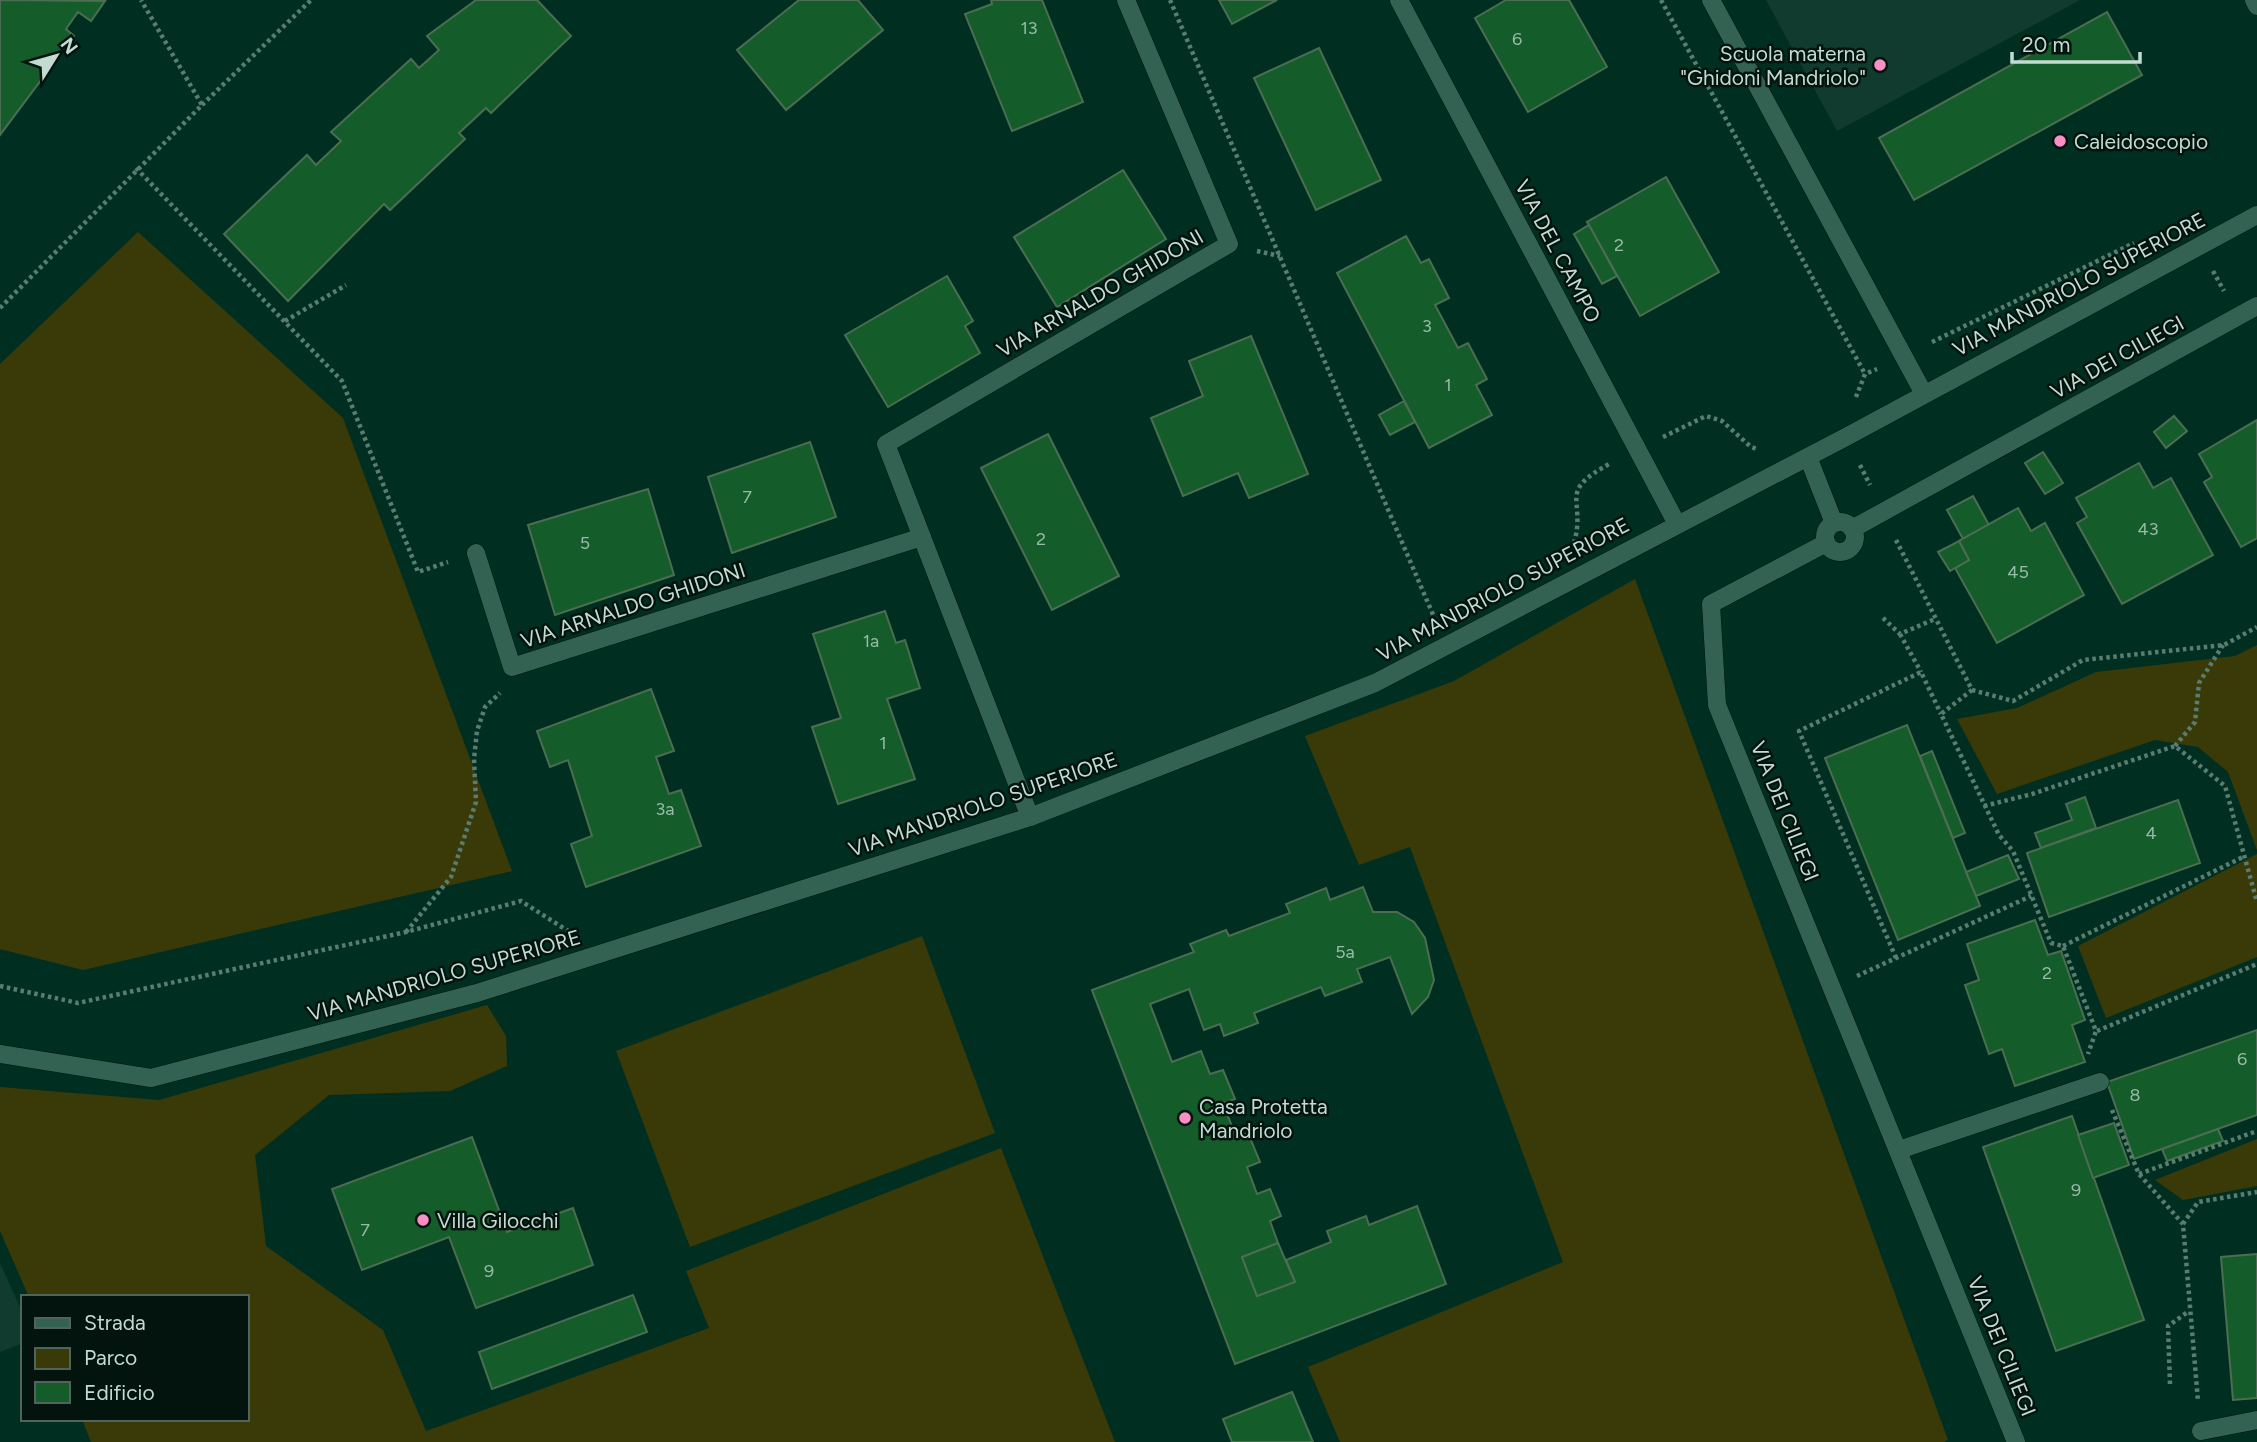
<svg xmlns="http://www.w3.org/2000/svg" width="2257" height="1442" viewBox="0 0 2257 1442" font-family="Figtree,sans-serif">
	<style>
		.built { fill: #103b2e }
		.green { fill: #3a3a09 }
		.building { fill: #155c2b; stroke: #4c6d52; stroke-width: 2 }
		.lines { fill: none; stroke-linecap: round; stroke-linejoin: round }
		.minor-casing { stroke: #00140d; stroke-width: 19 }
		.tertiary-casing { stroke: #00140d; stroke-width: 19 }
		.path { stroke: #597d71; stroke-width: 4.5; stroke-dasharray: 3.5 3.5; stroke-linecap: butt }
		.minor { stroke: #346252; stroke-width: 18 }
		.tertiary { stroke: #346252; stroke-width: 18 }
		.poi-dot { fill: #fb8fc5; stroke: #03140e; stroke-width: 2.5 }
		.labels { text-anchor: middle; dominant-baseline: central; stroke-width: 5; stroke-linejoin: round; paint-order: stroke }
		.number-label { font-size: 18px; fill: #98bba8 }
		.poi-label { font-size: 21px; fill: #c3dbd1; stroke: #03140e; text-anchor: start }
		.street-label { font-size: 21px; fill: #c3dbd1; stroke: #03140e }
	</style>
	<rect width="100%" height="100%" fill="#002f22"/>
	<g class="built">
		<path d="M1766,0H2080L1837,131Z"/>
		<path d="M0,1263L23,1314V1343L0,1352Z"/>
	</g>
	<g class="green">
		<path d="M138,232L343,418L512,871L83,970L0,949V364Z"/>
		<path d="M1635,579L1948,1440L1944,1442H1340L1308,1367L1563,1262L1410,847L1359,865L1305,736L1454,681Z"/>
		<path d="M2257,645V850L2228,772L2198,747L2155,740L1997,794L1957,719L2017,708L2096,672L2235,656Z"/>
		<path d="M2257,854V957L2106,1018L2078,946Z"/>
		<path d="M922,936L995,1133L690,1247L616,1051Z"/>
		<path d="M487,1005L506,1036L507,1066L450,1091L329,1095L255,1155L266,1246L383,1330L426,1431L709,1328L686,1271L1001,1148L1115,1442H91L82,1419H247V1297H29L0,1231V1087L159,1100Z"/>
		<path d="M2257,1139V1186L2183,1200L2155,1180Z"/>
	</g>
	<g class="building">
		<path d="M0,0L105,1L91,21L78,12L66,29L74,36L0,135Z"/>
		<path d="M476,0H537L571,36L491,113L486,108L459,133L465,139L390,210L384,204L288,301L224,234L307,155L316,165L341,141L331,132L411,59L419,68L439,50L427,36Z"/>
		<path d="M799,0H858L883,30L786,110L737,50Z"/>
		<path d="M991,0H1042L1083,102L1012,131L965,14L992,4Z"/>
		<path d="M1219,0H1277L1232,24Z"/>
		<path d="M1506,0H1569L1607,67L1528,112L1475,18Z"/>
		<path d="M2107,12L2142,75L1914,200L1879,138Z"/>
		<path d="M1319,48L1381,180L1316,210L1254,78Z"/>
		<path d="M1123,170L1166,239L1057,307L1014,237Z"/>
		<path d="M1666,177L1719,272L1640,316L1587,222Z"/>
		<path d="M1589,225L1617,276L1602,284L1574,234Z"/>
		<path d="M1406,236L1421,263L1429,259L1449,298L1435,305L1458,348L1468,343L1487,379L1476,385L1492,415L1429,448L1337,273Z"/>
		<path d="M947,276L973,321L965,326L980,353L888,407L845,335Z"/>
		<path d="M1251,336L1308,474L1249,498L1238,473L1183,496L1151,418L1203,396L1189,361Z"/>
		<path d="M1404,401L1415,422L1390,435L1379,415Z"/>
		<path d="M2174,416L2187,431L2166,448L2154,432Z"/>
		<path d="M2257,420V538L2241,547L2204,482L2212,477L2199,454Z"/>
		<path d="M1048,434L1119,576L1052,610L981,468Z"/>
		<path d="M810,442L836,517L732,553L708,477Z"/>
		<path d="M2043,452L2063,483L2045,494L2025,463Z"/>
		<path d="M2139,463L2153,488L2171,478L2213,555L2122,604L2077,523L2087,517L2076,498Z"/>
		<path d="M648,489L674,575L555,615L528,525Z"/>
		<path d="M1973,496L1989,525L1963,539L1947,510Z"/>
		<path d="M2018,508L2031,531L2045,523L2084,595L1997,643L1955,568L1969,560L1959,541Z"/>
		<path d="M1959,541L1969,560L1950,571L1938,552Z"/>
		<path d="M885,611L896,643L905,640L920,688L887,699L915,779L838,804L812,727L841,718L813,634Z"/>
		<path d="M651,689L674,751L656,757L669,794L681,790L701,846L586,887L571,844L592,836L568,760L550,767L537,731Z"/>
		<path d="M1907,725L1980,906L1898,940L1825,758Z"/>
		<path d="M1932,751L1965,833L1953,838L1920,756Z"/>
		<path d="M2085,797L2096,828L2041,848L2035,833L2072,820L2066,804Z"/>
		<path d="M2178,800L2200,863L2049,917L2027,853Z"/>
		<path d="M2008,855L2019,879L1976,896L1966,872Z"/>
		<path d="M1363,887L1373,912H1397L1414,922L1425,938L1434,980L1428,997L1412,1014L1390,957L1357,969L1362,982L1325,996L1321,987L1254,1013L1258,1023L1224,1036L1220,1024L1204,1030L1189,989L1150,1004L1172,1062L1201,1051L1210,1074L1223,1070L1235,1099L1223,1103L1236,1137L1248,1133L1260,1162L1247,1167L1257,1194L1270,1189L1281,1216L1270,1221L1278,1243L1242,1257L1257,1296L1295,1282L1286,1260L1331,1242L1327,1231L1366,1216L1369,1225L1417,1206L1446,1284L1235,1364L1092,990L1194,952L1190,944L1226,930L1229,936L1290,913L1286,904L1326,888L1330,900Z"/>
		<path d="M2035,920L2048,955L2061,951L2085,1020L2072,1025L2085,1062L2015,1086L2002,1049L1989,1054L1965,985L1979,980L1967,944Z"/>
		<path d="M2257,1030V1115L2134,1159L2107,1082Z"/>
		<path d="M2072,1116L2144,1320L2056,1351L1983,1147Z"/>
		<path d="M2114,1123L2129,1165L2093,1178L2078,1135Z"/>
		<path d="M2218,1129L2223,1141L2167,1161L2162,1149Z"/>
		<path d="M472,1137L507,1232L573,1208L593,1265L476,1308L449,1237L362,1270L332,1189Z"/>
		<path d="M1278,1243L1295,1282L1257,1296L1242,1257Z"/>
		<path d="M2257,1254V1398L2233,1400L2221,1257Z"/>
		<path d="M633,1295L647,1332L492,1389L479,1352Z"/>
		<path d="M1292,1392L1313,1442H1232L1223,1419Z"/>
	</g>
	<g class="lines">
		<defs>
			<g id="minor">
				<path d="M1399,0L1677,524"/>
				<path d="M1711,0L1924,394"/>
				<path d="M2254,0L2257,6"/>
				<path d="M1808,457L1834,523"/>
				<circle cx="1840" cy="537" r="15"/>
				<path d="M1852,529L2257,306"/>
				<path d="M1826,543L1711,604L1717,705L2016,1442"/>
				<path d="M476,553L512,667L922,537"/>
				<path d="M1030,817L886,444L1229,244L1126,0"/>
				<path d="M1899,1150L2100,1082"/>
				<path d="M2201,1431L2257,1420"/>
			</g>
			<path id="tertiary" d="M0,1054L151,1078L477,993L1030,817L1375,683L1846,437L2257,215"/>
		</defs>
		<use href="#minor" class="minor-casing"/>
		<use href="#tertiary" class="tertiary-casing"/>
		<g class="path">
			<path d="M1170,0L1434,617"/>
			<path d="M1661,0L1865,374"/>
			<path d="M202,105L311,0"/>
			<path d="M136,168L342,381L418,572L448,562"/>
			<path d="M1257,251L1280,256"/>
			<path d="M2213,271L2224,291"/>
			<path d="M0,308L202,105L141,0"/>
			<path d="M285,321L346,285"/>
			<path d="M1932,342L2134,243"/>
			<path d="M1856,397L1865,374L1877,369"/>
			<path d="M1663,437L1706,416L1722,421L1751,447L1757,449"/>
			<path d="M1860,465L1870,485"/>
			<path d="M1896,540L1972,690L1941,714L1999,835L2013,851L2051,943L2063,946L2096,1031L2088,1054"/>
			<path d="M1574,543C1587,498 1555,493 1611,463"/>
			<path d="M1883,618L1900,634L1935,619"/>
			<path d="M1900,634L1921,672"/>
			<path d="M1972,690L2013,701L2083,660L2224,645L2257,627"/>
			<path d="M2175,746L2195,722L2199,683L2223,645"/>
			<path d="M1984,806L2032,794L2175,746L2225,786L2257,902"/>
			<path d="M406,932L451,877L476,802L474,759L477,731L485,707L500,693"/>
			<path d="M2063,946L2243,857"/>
			<path d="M1896,958L1799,731L1921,672L1941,714"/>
			<path d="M1857,976L2031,896"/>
			<path d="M0,986L78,1003L406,932L521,901L568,931"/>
			<path d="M2097,1031L2257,964"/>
			<path d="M2112,1110L2139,1174L2183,1224L2198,1401"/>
			<path d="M2139,1174L2257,1131"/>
			<path d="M2183,1224L2198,1202L2257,1192"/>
			<path d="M2170,1384L2168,1326L2189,1311"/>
		</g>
		<use href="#minor" class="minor"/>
		<use href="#tertiary" class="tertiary"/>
	</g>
	<g class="poi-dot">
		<circle cx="1880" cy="65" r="7"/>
		<circle cx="2060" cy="141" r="7"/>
		<circle cx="1185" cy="1118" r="7"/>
		<circle cx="423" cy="1220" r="7"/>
	</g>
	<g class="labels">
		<g class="number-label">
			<text x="1029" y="28">13</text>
			<text x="1517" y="39">6</text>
			<text x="1619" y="245">2</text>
			<text x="1427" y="326">3</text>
			<text x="1448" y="385">1</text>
			<text x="747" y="497">7</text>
			<text x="2148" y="529">43</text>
			<text x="1041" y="539">2</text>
			<text x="585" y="543">5</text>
			<text x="2018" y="572">45</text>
			<text x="871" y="641">1a</text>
			<text x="883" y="743">1</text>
			<text x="665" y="809">3a</text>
			<text x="2151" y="833">4</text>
			<text x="1345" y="952">5a</text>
			<text x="2047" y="973">2</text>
			<text x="2242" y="1059">6</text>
			<text x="2135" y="1095">8</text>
			<text x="2076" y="1190">9</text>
			<text x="365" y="1230">7</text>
			<text x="489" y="1271">9</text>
		</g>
		<g class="poi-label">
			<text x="1866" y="53" text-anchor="end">Scuola materna<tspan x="1866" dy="24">"Ghidoni Mandriolo"</tspan></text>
			<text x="2074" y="141">Caleidoscopio</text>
			<text x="1199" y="1106">Casa Protetta<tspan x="1199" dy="24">Mandriolo</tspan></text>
			<text x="437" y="1220">Villa Gilocchi</text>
		</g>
		<g class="street-label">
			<text transform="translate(1558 251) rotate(62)">VIA DEL CAMPO</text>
			<text transform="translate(2079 284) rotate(-28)">VIA MANDRIOLO SUPERIORE</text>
			<text transform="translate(1100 293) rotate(-30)">VIA ARNALDO GHIDONI</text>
			<text transform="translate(2117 357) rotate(-29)">VIA DEI CILIEGI</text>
			<text transform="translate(1503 589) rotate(-28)">VIA MANDRIOLO SUPERIORE</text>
			<text transform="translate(633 605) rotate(-18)">VIA ARNALDO GHIDONI</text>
			<text transform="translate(983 804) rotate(-19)">VIA MANDRIOLO SUPERIORE</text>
			<text transform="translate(1785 811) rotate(68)">VIA DEI CILIEGI</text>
			<text transform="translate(444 975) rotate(-16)">VIA MANDRIOLO SUPERIORE</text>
			<text transform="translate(2002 1346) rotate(68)">VIA DEI CILIEGI</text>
		</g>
	</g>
	<rect x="21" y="1295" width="228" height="126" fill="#03140e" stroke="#50645c" stroke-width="2"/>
	<rect x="35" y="1318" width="35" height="10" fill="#346252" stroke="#50645c" stroke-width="2"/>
	<text x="84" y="1330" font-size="21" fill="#c3dbd1">Strada</text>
	<rect x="35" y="1348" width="35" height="21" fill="#3a3a09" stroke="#50645c" stroke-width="2"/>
	<text x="84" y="1365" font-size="21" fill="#c3dbd1">Parco</text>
	<rect x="35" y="1382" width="35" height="21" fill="#155c2b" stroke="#50645c" stroke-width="2"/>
	<text x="84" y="1400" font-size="21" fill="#c3dbd1">Edificio</text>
	<g transform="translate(56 56) rotate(53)" stroke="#03140e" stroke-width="5" paint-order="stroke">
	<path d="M0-5L12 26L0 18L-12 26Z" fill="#c3dbd1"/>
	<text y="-10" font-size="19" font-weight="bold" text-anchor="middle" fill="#c3dbd1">N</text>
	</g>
	<path d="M2012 52v10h128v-10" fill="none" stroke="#c3dbd1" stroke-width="3.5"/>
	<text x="2022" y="52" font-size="21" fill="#c3dbd1" stroke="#03140e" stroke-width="5" paint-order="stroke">20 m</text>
</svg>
